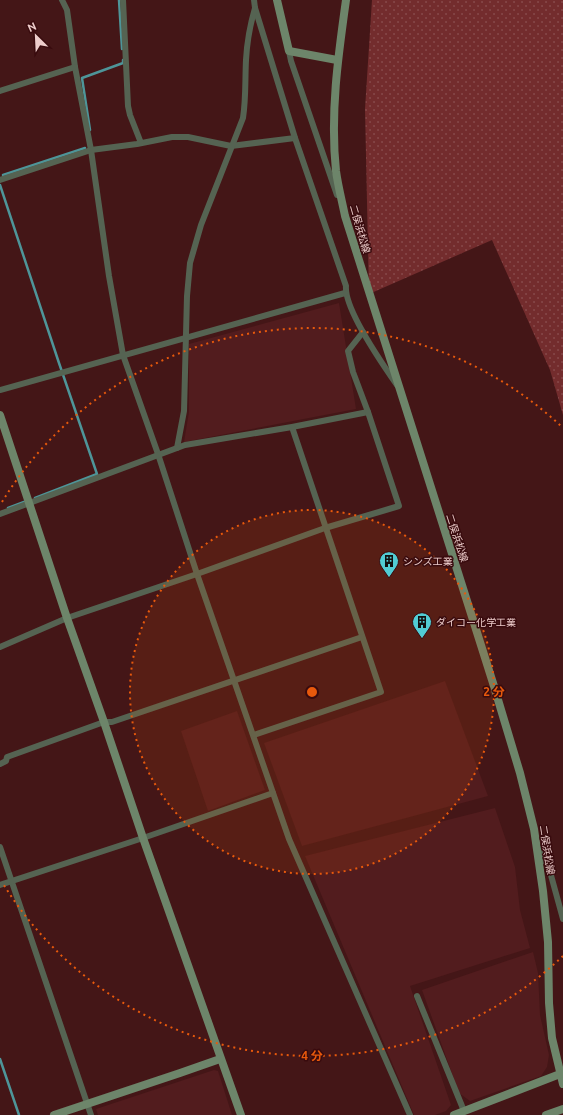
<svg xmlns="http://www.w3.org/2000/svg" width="563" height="1115" viewBox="0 0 563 1115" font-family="Ubuntu,'Noto Sans JP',sans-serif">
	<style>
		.built { fill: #521c1e }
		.grass { fill: url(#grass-dots) }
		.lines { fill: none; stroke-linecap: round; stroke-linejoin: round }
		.stream { stroke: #4e9599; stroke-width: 2.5 }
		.street { stroke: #556352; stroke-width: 6 }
		.secondary { stroke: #6d856a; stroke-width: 8 }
		.ring { fill: none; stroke: #e8590c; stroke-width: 2; stroke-dasharray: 2 4 }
		.labels { text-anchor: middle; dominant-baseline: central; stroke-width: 3; stroke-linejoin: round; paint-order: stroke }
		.street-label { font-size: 10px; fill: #edcdcb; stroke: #390b0e }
		.poi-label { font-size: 10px; fill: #edcdcb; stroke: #390b0e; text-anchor: start }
		.centre { fill: #e8590c; stroke: #390b0e; stroke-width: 2 }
		.ring-label { font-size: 12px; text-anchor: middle; font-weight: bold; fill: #e8590c; stroke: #390b0e; stroke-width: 3; stroke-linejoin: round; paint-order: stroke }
	</style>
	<defs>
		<pattern id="grass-dots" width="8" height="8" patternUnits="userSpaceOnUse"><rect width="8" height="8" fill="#732c2d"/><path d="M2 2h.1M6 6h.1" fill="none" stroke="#87494a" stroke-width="1.8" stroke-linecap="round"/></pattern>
	</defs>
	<rect width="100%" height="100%" fill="#441617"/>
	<g class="built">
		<path d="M339,303L356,409L184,442L189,412V344Z"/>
		<path d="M445,681L488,796L302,846L264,743Z"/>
		<path d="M237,711L265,790L208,811L181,731Z"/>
		<path d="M495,808L515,867L520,910L530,948L410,986L451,1105L446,1111L435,1115H414L305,856Z"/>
		<path d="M533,952L538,973L540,1015L549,1055L547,1067L541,1076L470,1101L459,1093L422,990Z"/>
		<path d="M214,1070L218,1071L232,1115H98L96,1109Z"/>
	</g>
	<path class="grass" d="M372,0H563V415L550,370L492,240L369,294L365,109Z"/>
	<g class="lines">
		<g class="stream">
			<path d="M119,0L122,49"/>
			<path d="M90,130L82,78L123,63V60"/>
			<path d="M3,175L85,148"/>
			<path d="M0,185L59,363L97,474L35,498"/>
			<path d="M8,508L24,502"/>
			<path d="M0,1059L19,1115"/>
		</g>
		<g class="street">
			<path d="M62,0L67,10L75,67L91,150L109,276L123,355L158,454L197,574L289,839L410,1115"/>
			<path d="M123,0L128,106L130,115L141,143"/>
			<path d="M254,0L255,8L295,138L346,286C344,308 383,365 397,385"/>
			<path d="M289,51L291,61L337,195"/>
			<path d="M0,91L75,67"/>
			<path d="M0,180L91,150L137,144L172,137H188L231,146L295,138"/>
			<path d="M0,390L345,293"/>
			<path d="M177,448L184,411L187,296L190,263L201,225L243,118C246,99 245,80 246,60C247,42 250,25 255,8"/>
			<path d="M0,514L185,445L292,427L368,412"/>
			<path d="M0,647L67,618L197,574L325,528L399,506L368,412L353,372L348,351L363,332"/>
			<path d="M254,735L381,692L292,427"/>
			<path d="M0,764L6,761L7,757L104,722H112L362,637"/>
			<path d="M0,847L91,1115"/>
			<path d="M538,849L549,868L563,919"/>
			<path d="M0,885L143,838L273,793"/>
			<path d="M417,996L464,1111"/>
		</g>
		<g class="secondary">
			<path d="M277,0L289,51L337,60"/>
			<path d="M346,0C338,57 330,114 336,171C338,186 342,201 345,216L493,683L520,773L534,829L543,891L548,942L549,1003L552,1038L563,1084"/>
			<path d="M0,415L67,618L104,722L143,838L241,1115"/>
			<path d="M54,1115L180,1073L220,1059"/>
			<path d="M454,1115L560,1074"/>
			<path d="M546,1115L563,1109"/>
		</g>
	</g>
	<circle cx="312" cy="692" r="182" fill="#e8590c" fill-opacity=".12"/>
	<g class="ring">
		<circle cx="312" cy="692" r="182"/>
		<path d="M563 956A364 364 0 0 1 2 882M2 502A364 364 0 0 1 563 428"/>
	</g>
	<defs>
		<symbol id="building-pin" viewBox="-11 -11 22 30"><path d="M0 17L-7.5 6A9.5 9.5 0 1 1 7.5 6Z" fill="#51ccd4" stroke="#390b0e"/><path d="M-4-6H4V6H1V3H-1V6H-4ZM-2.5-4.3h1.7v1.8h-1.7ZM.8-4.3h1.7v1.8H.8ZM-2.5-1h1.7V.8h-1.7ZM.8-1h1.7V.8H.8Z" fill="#111"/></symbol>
	</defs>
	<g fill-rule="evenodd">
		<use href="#building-pin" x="378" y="550" width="22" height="30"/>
		<use href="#building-pin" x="411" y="611" width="22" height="30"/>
	</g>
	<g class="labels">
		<g class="street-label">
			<text transform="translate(360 229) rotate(74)">二俣浜松線</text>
			<text transform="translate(457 538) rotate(72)">二俣浜松線</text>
			<text transform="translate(547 850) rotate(81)">二俣浜松線</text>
		</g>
		<g class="poi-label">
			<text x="403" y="561">シンズ工業</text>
			<text x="436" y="622">ダイコー化学工業</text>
		</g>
	</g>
	<circle cx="312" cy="692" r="6" class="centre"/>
	<g class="ring-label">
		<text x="494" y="696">2 分</text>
		<text x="312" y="1060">4 分</text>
	</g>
	<g transform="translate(36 36) rotate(336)" stroke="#390b0e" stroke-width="3" paint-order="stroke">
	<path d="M0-3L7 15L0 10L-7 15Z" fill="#edcdcb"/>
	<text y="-6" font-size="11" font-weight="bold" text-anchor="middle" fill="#edcdcb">N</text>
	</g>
</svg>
